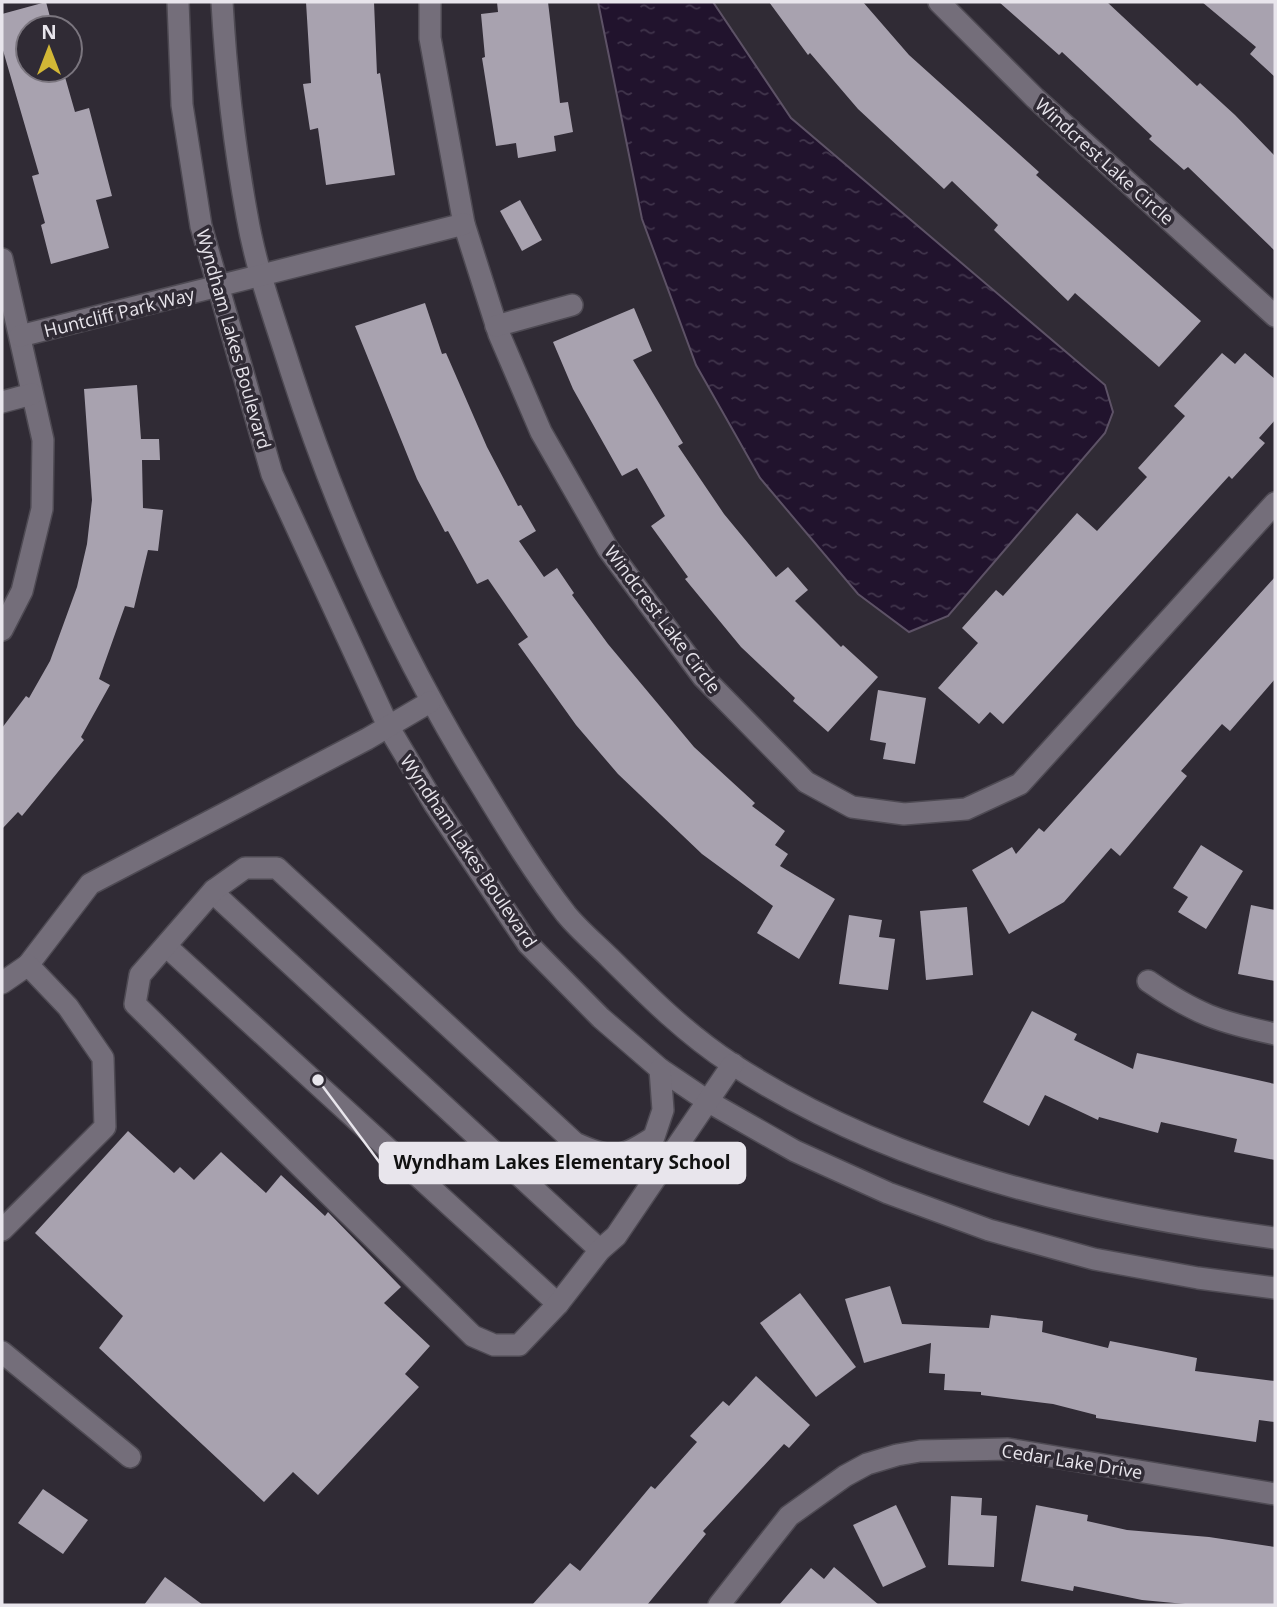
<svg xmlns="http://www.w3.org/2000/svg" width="1277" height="1607" viewBox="0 0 1277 1607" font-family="'Open Sans',sans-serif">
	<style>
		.water { fill: url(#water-ripples); stroke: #5d5266; stroke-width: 2 }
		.building { fill: #a8a2af }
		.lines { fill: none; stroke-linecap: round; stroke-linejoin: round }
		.minor-casing { stroke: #4e4a53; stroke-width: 24 }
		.minor { stroke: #746e7a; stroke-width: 21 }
		.labels { text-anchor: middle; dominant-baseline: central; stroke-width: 7; stroke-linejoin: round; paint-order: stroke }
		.street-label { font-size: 18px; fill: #e8e5ec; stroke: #302b35 }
		.leader { fill: none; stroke: #e8e5ec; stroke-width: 2.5 }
		.callout-dot { fill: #e8e5ec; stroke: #302b35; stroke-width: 2.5 }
		.callout { fill: #e8e5ec; stroke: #e8e5ec; stroke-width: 2.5 }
		.callout-label { font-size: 19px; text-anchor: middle; font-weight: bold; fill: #111 }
	</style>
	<defs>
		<pattern id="water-ripples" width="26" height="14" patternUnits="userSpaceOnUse" patternTransform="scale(1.75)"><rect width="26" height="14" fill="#21132d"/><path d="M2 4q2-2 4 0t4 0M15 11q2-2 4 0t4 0" fill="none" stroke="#41354c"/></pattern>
	</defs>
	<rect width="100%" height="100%" fill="#302b35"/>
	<path class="water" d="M598,2H713L791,118L1105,385L1113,412L1105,433L948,616L909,632L858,594L760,478L696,365L642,219Z"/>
	<g class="building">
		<path d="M46,2L53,28H28V70H63L75,112L89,108L112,196L96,200L109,248L51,264L41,225L45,223L32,176L39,174L2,47V14Z"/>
		<path d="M306,2H374L377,74L380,73L395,175L326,185L318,128L310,130L303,84L311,83Z"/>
		<path d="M497,2H548L560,103L568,102L573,132L554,136L556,151L518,158L516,143L496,146L482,58L485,57L481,14L498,12Z"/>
		<path d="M769,2H863L909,55L1039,172L1036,175L1201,321L1159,367L1075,293L1068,301L994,230L998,225L952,181L944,189L858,109L810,53L808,55Z"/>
		<path d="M999,2H1107L1197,86L1200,83L1235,115L1275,156V251L1188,167L1184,170L1149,139L1152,136L1062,52L1059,55Z"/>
		<path d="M1202,2H1275V77L1250,54L1256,47Z"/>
		<path d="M520,200L542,240L522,251L500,211Z"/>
		<path d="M425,303L442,354L446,353L487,447L518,506L521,505L536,531L519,541L544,577L557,568L574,593L572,595L608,644L694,747L755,803L752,806L785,831L775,845L788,854L780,866L835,899L799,959L757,933L773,906L702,854L618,774L576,725L518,644L528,637L488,579L477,584L448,531L445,532L417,479L355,326Z"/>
		<path d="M634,308L652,351L633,360L683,443L678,446L724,514L776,577L788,567L808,590L795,601L841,647L843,645L878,677L828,732L793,701L795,698L741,647L685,579L688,577L651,526L665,516L637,468L622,476L573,389L553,342Z"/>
		<path d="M1222,353L1235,364L1245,353L1275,379V420L1259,438L1265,443L1232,479L1229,476L1003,724L990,712L979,724L938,688L978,643L962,628L996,590L1003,596L1077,513L1097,531L1147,477L1138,468L1185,416L1174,406Z"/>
		<path d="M137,385L141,439H159L160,460H142L143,508L163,510L158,551L148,550L134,608L125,606L99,679L110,685L81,737L84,740L22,816L18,812L2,829V728L26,696L29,698L50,661L77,587L87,544L92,500L84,389Z"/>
		<path d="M1275,577V679L1230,731L1222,724L1181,771L1187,776L1120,856L1111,848L1064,902L1009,934L972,870L1012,847L1016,854L1039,828L1044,832Z"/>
		<path d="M878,690L926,698L915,764L883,759L886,743L870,740Z"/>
		<path d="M1201,845L1243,871L1206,929L1178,912L1188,897L1173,888Z"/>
		<path d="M1251,905L1275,910V981L1238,974Z"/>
		<path d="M967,907L973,975L926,980L920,911Z"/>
		<path d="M849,915L882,920L879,937L895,939L888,990L839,984Z"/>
		<path d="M1032,1011L1077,1034L1074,1040L1133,1069L1137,1053L1275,1084V1160L1234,1152L1237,1139L1161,1122L1158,1133L1099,1117L1098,1120L1045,1095L1029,1126L983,1102Z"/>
		<path d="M128,1131L174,1173L180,1167L194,1180L221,1152L266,1193L281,1175L325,1216L328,1212L401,1287L384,1303L430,1346L405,1374L419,1387L318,1495L293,1472L264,1502L99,1348L123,1316L35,1233Z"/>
		<path d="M890,1286L902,1324L989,1328L991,1315L1043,1321L1042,1332L1108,1348L1110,1341L1197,1358L1195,1371L1275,1381V1422L1259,1420L1256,1442L1096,1418V1415L1053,1404L981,1395V1392L944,1390L945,1374L929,1373L931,1343L864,1363L845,1299Z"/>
		<path d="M800,1293L856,1367L816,1397L760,1323Z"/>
		<path d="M756,1376L810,1425L789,1448L784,1444L703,1531L706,1534L647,1605H532L570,1563L580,1571L651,1486L655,1489L697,1442L690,1436L723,1401L729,1406Z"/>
		<path d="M43,1489L88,1520L63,1554L18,1523Z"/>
		<path d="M951,1496L982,1498L981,1515L997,1516L994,1567L948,1565Z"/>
		<path d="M896,1505L926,1567L883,1587L853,1525Z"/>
		<path d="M1036,1505L1088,1515L1087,1521L1127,1530L1209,1537L1275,1547V1605H1196L1142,1600L1074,1586L1073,1591L1021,1581Z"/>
		<path d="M834,1567L879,1605H779L811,1568L824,1579Z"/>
		<path d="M165,1577L203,1605H144Z"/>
	</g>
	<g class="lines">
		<defs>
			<g id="minor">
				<path d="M178,2L182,105L201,226L272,474L389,728L435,805L528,944L601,1018L660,1069L709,1102L795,1151L888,1193L989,1230L1094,1259L1198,1278L1275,1288"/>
				<path d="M222,2C226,73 234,145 247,216C256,269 275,320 291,371C338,517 401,657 482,787C508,830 535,874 566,914C579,930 596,944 610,958C649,997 686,1034 732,1064C893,1169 1087,1213 1275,1238"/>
				<path d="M430,2V38L464,224L499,334L541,432L608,549L703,677L806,782L852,807L904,814L966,809L1020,784L1275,503"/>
				<path d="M939,2L1035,98L1275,316"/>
				<path d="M2,259L43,440L42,509L22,591L2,630"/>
				<path d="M496,326L572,305"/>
				<path d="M20,336L464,224"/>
				<path d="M2,402L32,394"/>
				<path d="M214,890L221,900L600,1250"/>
				<path d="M166,946L558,1304"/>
				<path d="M28,965L90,884L367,739L430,702"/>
				<path d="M1148,981C1196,1014 1219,1022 1275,1034"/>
				<path d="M2,983L28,965L68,1007L103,1058L105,1127L2,1230"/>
				<path d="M660,1069L663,1110L654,1137C620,1159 612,1160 575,1143L277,868H245L214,890L140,975L135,1004L473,1336L494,1345H519L558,1304L600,1250L616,1236L733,1064"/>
				<path d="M2,1352L130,1457"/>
				<path d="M719,1605L789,1516L845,1476L867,1464L897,1455L920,1451L1008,1449L1275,1494"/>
			</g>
		</defs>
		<use href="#minor" class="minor-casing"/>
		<use href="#minor" class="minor"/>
	</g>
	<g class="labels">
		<g class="street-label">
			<text transform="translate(1105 161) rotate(42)">Windcrest Lake Circle</text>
			<text transform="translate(119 312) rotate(-14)">Huntcliff Park Way</text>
			<text transform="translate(234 339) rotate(74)">Wyndham Lakes Boulevard</text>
			<text transform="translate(663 619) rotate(53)">Windcrest Lake Circle</text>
			<text transform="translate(469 851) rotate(56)">Wyndham Lakes Boulevard</text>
			<text transform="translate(1072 1461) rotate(9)">Cedar Lake Drive</text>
		</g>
	</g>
	<path class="leader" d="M318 1080L380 1163"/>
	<circle class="callout-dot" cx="318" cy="1080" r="7"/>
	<rect class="callout" x="380" y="1143" width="365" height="40" rx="7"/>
	<g class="callout-label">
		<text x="562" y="1169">Wyndham Lakes Elementary School</text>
	</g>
	<rect width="1277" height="1607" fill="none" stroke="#e8e5ec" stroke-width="7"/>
	<g transform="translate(49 49)"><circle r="33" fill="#302b35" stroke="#7a757e" stroke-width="2"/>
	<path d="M0-5L12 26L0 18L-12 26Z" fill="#d2b736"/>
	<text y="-10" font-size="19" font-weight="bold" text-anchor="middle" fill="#e8e5ec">N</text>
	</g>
</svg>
